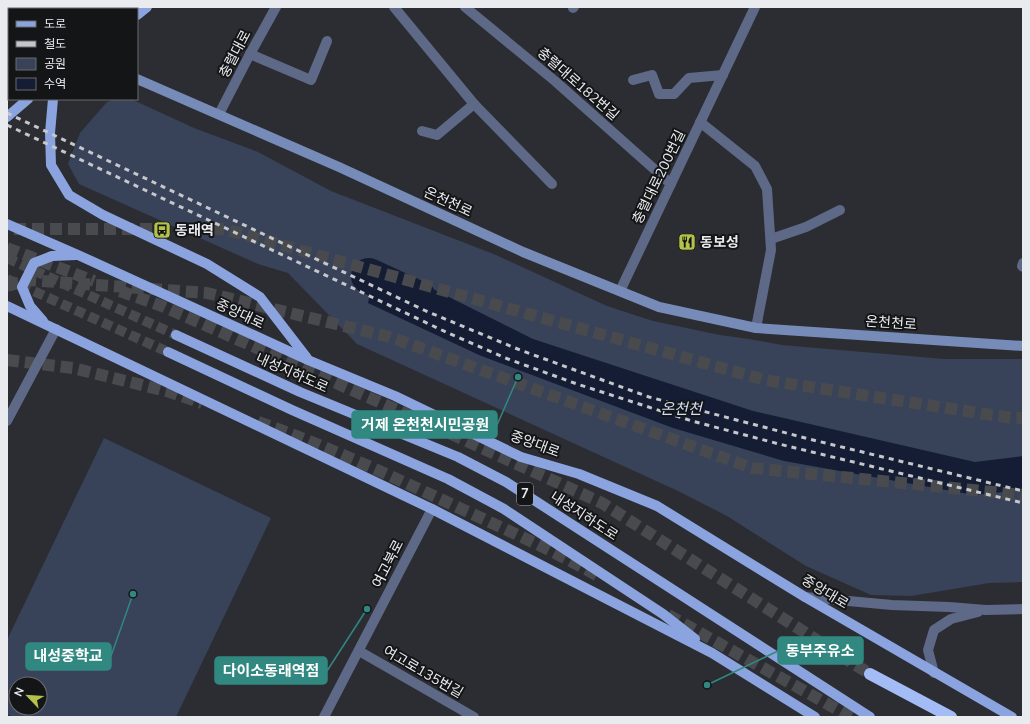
<svg xmlns="http://www.w3.org/2000/svg" width="1030" height="724" viewBox="0 0 1030 724" font-family="'Nunito Sans','Noto Sans KR',sans-serif">
	<style>
		.green { fill: #38435a; fill-rule: evenodd }
		.water { fill: #141d34 }
		.lines { fill: none; stroke-linecap: round; stroke-linejoin: round }
		.river { stroke: #141d34; stroke-width: 36 }
		.primary-tunnel { stroke: #484a4e; stroke-width: 10; stroke-dasharray: 10 5; stroke-linecap: butt }
		.highway-tunnel { stroke: #484a4e; stroke-width: 12; stroke-dasharray: 12 6; stroke-linecap: butt }
		.lane { stroke: #5d6986; stroke-width: 10 }
		.street { stroke: #5d6986; stroke-width: 10 }
		.secondary { stroke: #778bb8; stroke-width: 10 }
		.primary { stroke: #8ba4df; stroke-width: 10 }
		.highway { stroke: #a4bcf5; stroke-width: 12 }
		.rail { stroke: #c6c7cb; stroke-width: 3; stroke-dasharray: 5 5; stroke-linecap: butt }
		.labels { text-anchor: middle; dominant-baseline: central; stroke-width: 4; stroke-linejoin: round; paint-order: stroke }
		.shield { fill: #141517; stroke: #aaabae; stroke-width: 1 }
		.shield-label { font-size: 13px; font-weight: bold; fill: #eaebef }
		.street-label { font-size: 14px; fill: #eaebef; stroke: #141517 }
		.poi-label { font-size: 14px; font-weight: bold; fill: #eaebef; stroke: #141517; text-anchor: start }
		.water-label { font-size: 15px; font-style: italic; fill: #d0defd; stroke: #141517 }
		.leader { fill: none; stroke: #308881; stroke-width: 1.5 }
		.callout-dot { fill: #308881; stroke: #141517; stroke-width: 1.5 }
		.callout { fill: #308881; stroke: #308881; stroke-width: 1.5 }
		.callout-label { font-size: 15px; text-anchor: middle; font-weight: bold; fill: #fff }
	</style>
	<rect width="100%" height="100%" fill="#2b2d32"/>
	<g class="green">
		<path d="M116,99H131L194,128L258,152L331,191L496,255L607,306L653,321L720,335L749,339L782,345L944,359H1023V582L989,583L911,596L871,595L806,566L727,516L678,491L357,344L288,273L258,264L79,184L68,164L80,133L107,102Z"/>
		<path d="M104,438L271,518L176,717H13L7,714V640ZM16,684H40V708H16Z"/>
	</g>
	<path class="water" d="M382,266L415,280L533,339L753,411L975,462L1023,456V490L974,495L784,461L673,428L479,355L368,303L373,278Z"/>
	<g class="lines">
		<path class="river" d="M369,276L419,299"/>
		<g class="primary-tunnel">
			<path d="M7,258L176,335"/>
			<path d="M7,279L168,352"/>
		</g>
		<g class="highway-tunnel">
			<path d="M14,229H224L765,380L1012,418H1023"/>
			<path d="M7,248L94,281"/>
			<path d="M7,286L29,280L207,293L390,337L752,468L1023,495"/>
			<path d="M120,291L162,306L447,432L602,503L870,674"/>
			<path d="M7,360L73,368L170,392L202,403"/>
			<path d="M258,422C325,445 389,475 453,505C502,528 551,549 598,576"/>
			<path d="M668,615L851,717"/>
		</g>
		<g class="lane">
			<path d="M394,7L474,104L552,184"/>
			<path d="M573,8L574,7"/>
			<path d="M250,54L311,80L327,41"/>
			<path d="M633,80L652,75L659,94H674L689,78L723,75"/>
			<path d="M219,114L250,54L276,7"/>
			<path d="M422,131L437,135L474,104"/>
			<path d="M771,239L806,227L840,210"/>
			<path d="M1023,263L1022,266L1023,267"/>
		</g>
		<g class="street">
			<path d="M465,7L555,81L671,184"/>
			<path d="M700,122L755,166L767,189L771,250L756,328"/>
			<path d="M620,291L755,7"/>
			<path d="M7,421L56,329"/>
			<path d="M805,597L892,605L949,607L986,610L1023,609"/>
			<path d="M359,651L474,717"/>
			<path d="M934,673L928,650L934,630L951,619L978,612"/>
			<path d="M324,717L432,509"/>
		</g>
		<g class="secondary">
			<path d="M7,19L9,20"/>
			<path d="M137,79L339,167L523,252L659,307L756,328L1023,346"/>
		</g>
		<g class="primary">
			<path d="M137,15L147,7"/>
			<path d="M7,30H9"/>
			<path d="M53,99L50,133L51,165L69,195L103,215L207,264L260,297L307,358"/>
			<path d="M7,117L28,99"/>
			<path d="M7,224L78,255L308,360L395,396L521,457L579,474L657,506L805,597L1012,717"/>
			<path d="M7,306L432,509L712,653L815,717"/>
			<path d="M43,321L30,306L22,287L34,263L52,256L76,255"/>
			<path d="M176,335L300,392L458,457L506,482L870,717"/>
			<path d="M168,352L292,410L448,479L504,509L663,614L695,639"/>
		</g>
		<path class="highway" d="M870,674L951,717"/>
		<g class="rail">
			<path d="M7,113L426,311L520,350L649,397L813,440L1023,491"/>
			<path d="M7,125L448,333L508,359L577,384L692,421L779,444L1023,503"/>
		</g>
	</g>
	<defs>
		<symbol id="bus-square" viewBox="-11 -11 22 22"><rect x="-9" y="-9" width="18" height="18" rx="4" fill="#b3c24b" stroke="#141517"/><path d="M-5-6H5V4H4V6H2V4H-2V6H-4V4H-5ZM-3.5-4V0h7V-4ZM-3.5 1.2v1.5H-2V1.2ZM2 1.2v1.5H3.5V1.2Z" fill="#111"/></symbol>
		<symbol id="restaurant-square" viewBox="-11 -11 22 22"><rect x="-9" y="-9" width="18" height="18" rx="4" fill="#b3c24b" stroke="#141517"/><path d="M-5-6h1v4h1v-4h1v4h1v-4h1v5L-1.5 .5V6h-2V.5L-5-1ZM5-6V6H3V1.5H1.5Q1.5-4 5-6Z" fill="#111"/></symbol>
	</defs>
	<g fill-rule="evenodd">
		<use href="#bus-square" x="152" y="220" width="20" height="20"/>
		<use href="#restaurant-square" x="677" y="232" width="20" height="20"/>
	</g>
	<g class="labels">
		<rect class="shield" x="517" y="483" width="16" height="22" rx="3"/>
		<g class="shield-label">
			<text x="525" y="494">7</text>
		</g>
		<g class="street-label">
			<text transform="translate(235 54) rotate(-62)">충렬대로</text>
			<text transform="translate(578 84) rotate(41)">충렬대로182번길</text>
			<text transform="translate(659 177) rotate(-64)">충렬대로200번길</text>
			<text transform="translate(448 202) rotate(25)">온천천로</text>
			<text transform="translate(240 314) rotate(25)">중앙대로</text>
			<text transform="translate(891 323) rotate(4)">온천천로</text>
			<text transform="translate(292 373) rotate(24)">내성지하도로</text>
			<text transform="translate(535 444) rotate(20)">중앙대로</text>
			<text transform="translate(584 516) rotate(33)">내성지하도로</text>
			<text transform="translate(388 564) rotate(-63)">여고북로</text>
			<text transform="translate(825 592) rotate(31)">중앙대로</text>
			<text transform="translate(423 672) rotate(30)">여고로135번길</text>
		</g>
		<g class="poi-label">
			<text x="175" y="230">동래역</text>
			<text x="700" y="242">동보성</text>
		</g>
		<g class="water-label">
			<text x="681" y="409">온천천</text>
		</g>
	</g>
	<path class="leader" d="M518 377L497 425M707 685L778 651M133 594L111 656M367 609L327 671"/>
	<g class="callout-dot">
		<circle cx="518" cy="377" r="4"/>
		<circle cx="707" cy="685" r="4"/>
		<circle cx="133" cy="594" r="4"/>
		<circle cx="367" cy="609" r="4"/>
	</g>
	<g class="callout">
		<rect x="352" y="411" width="145" height="27" rx="4"/>
		<rect x="778" y="637" width="85" height="27" rx="4"/>
		<rect x="26" y="643" width="85" height="27" rx="4"/>
		<rect x="215" y="657" width="112" height="27" rx="4"/>
	</g>
	<g class="callout-label">
		<text x="425" y="430">거제 온천천시민공원</text>
		<text x="820" y="656">동부주유소</text>
		<text x="68" y="661">내성중학교</text>
		<text x="271" y="676">다이소동래역점</text>
	</g>
	<rect width="1030" height="724" fill="none" stroke="#eaebef" stroke-width="16"/>
	<rect x="8" y="8" width="130" height="92" fill="#141517" stroke="#6a6b6d"/>
	<rect x="16" y="21" width="20" height="6" fill="#8ba4df" stroke="#6a6b6d"/>
	<text x="44" y="28" font-size="12" fill="#eaebef">도로</text>
	<rect x="16" y="41" width="20" height="6" fill="#c6c7cb" stroke="#6a6b6d"/>
	<text x="44" y="48" font-size="12" fill="#eaebef">철도</text>
	<rect x="16" y="58" width="20" height="12" fill="#38435a" stroke="#6a6b6d"/>
	<text x="44" y="68" font-size="12" fill="#eaebef">공원</text>
	<rect x="16" y="78" width="20" height="12" fill="#141d34" stroke="#6a6b6d"/>
	<text x="44" y="88" font-size="12" fill="#eaebef">수역</text>
	<g transform="translate(28 696) rotate(295)"><circle r="19" fill="#141517" stroke="#6a6b6d"/>
	<path d="M0-3L7 15L0 10L-7 15Z" fill="#b3c24b"/>
	<text y="-6" font-size="11" font-weight="bold" text-anchor="middle" fill="#eaebef">N</text>
	</g>
</svg>
